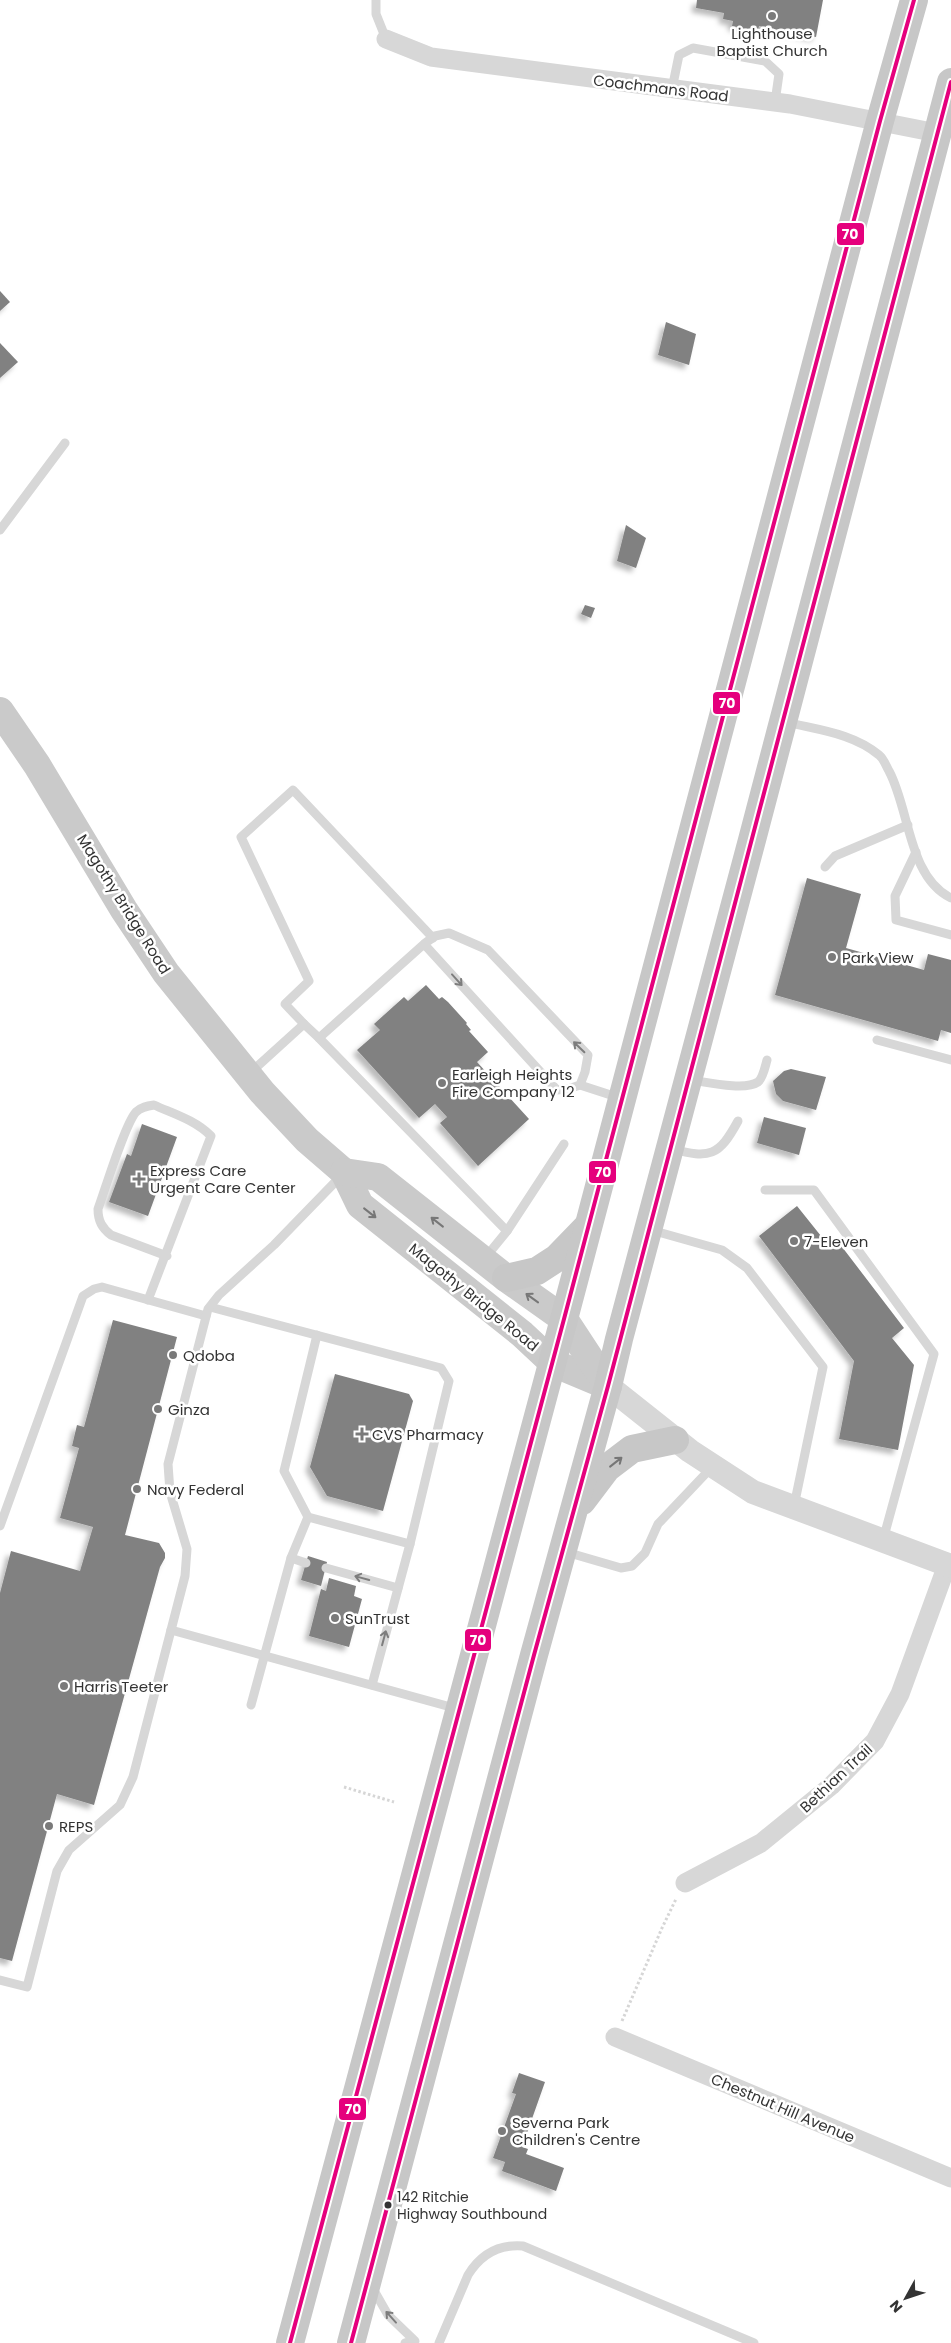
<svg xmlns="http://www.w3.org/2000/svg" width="951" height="2343" viewBox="0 0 951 2343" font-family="Poppins,sans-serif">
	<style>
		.building { fill: #818181; filter: url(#shadow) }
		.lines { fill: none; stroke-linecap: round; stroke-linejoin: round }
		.path { stroke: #d6d6d6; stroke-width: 3; stroke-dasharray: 2.5 2.5; stroke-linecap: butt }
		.service { stroke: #d7d7d7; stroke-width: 9 }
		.minor { stroke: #d7d7d7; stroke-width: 19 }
		.tertiary { stroke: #d7d7d7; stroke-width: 24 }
		.primary { stroke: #cacaca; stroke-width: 28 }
		.trunk { stroke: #c7c7c7; stroke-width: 28 }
		.bus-1-casing { stroke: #fff; stroke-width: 8 }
		.bus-1 { stroke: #e5007d; stroke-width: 4 }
		.oneway { stroke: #7d7d7d }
		.oneway2 { stroke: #777 }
		.oneway3 { stroke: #767676 }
		.poi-dot { fill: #7a7a7a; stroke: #fff; stroke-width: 2 }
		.bus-dot { fill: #333; stroke: #fff; stroke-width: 2 }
		.labels { text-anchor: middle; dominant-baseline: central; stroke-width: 5; stroke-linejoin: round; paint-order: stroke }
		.bus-label { font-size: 14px; fill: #333; stroke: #fff; text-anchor: start }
		.poi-label { font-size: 15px; fill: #333; stroke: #fff; text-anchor: start }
		.street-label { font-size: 15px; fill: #333; stroke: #fff }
		.line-badge { stroke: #fff; stroke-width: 2 }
		.badge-label { font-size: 14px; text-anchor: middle; font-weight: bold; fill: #fff }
	</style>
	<defs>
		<filter id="shadow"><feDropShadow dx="-4.5" dy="4.5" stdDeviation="2.5" flood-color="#0004"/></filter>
	</defs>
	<rect width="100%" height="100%" fill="#fff"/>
	<g class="building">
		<path d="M697,0H823L816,37L759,26L758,31L732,26L733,21L723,19L724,13L696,8Z"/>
		<path d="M0,291L10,302L0,311Z"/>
		<path d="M666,322L696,334L689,365L658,355Z"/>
		<path d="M0,343L18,362L0,378Z"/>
		<path d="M626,525L646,538L636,568L617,561Z"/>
		<path d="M585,605L595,608L591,618L581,614Z"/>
		<path d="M807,878L861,894L846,948L924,970L928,954L951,960V1033L941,1030L938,1041L775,995Z"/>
		<path d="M426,985L439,999L442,997L448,1002L467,1023L466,1024L471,1030L469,1031L488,1052L477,1062L529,1119L478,1166L440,1123L447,1117L435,1104L419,1118L357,1050L380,1030L374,1024L404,997L408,1001Z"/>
		<path d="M791,1069L826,1077L816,1110L783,1101L776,1094L773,1081L784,1071Z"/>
		<path d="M764,1117L806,1128L799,1155L757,1143Z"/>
		<path d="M142,1124L177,1137L148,1216L109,1202L127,1154L131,1156Z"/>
		<path d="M797,1206L829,1246L836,1239L904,1328L892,1338L914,1365L898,1450L839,1439L854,1361L759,1236Z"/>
		<path d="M113,1320L177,1337L125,1535L159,1543L165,1553V1558L160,1567L94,1805L57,1794L12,1961L0,1958V1593L11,1551L80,1571L93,1527L60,1518L79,1448L72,1446L77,1425L84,1427Z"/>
		<path d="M335,1374L409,1394L413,1401L383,1511L327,1496L310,1467Z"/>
		<path d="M308,1556L327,1562L321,1586L301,1580Z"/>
		<path d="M329,1578L356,1586L354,1596L362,1599L349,1647L309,1636L321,1589L326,1591Z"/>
		<path d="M519,2073L545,2082L522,2147L528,2149L526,2154L564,2168L556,2191L502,2171L505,2162L493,2158L516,2094L512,2093Z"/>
	</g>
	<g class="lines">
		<g class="path">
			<path d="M344,1787L394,1802"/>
			<path d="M622,2021L662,1928L676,1899"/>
		</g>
		<g class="service">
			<path d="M376,0V14L386,39"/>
			<path d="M672,89L679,55L693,48L765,61L779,74L775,102"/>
			<path d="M0,530L65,443"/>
			<path d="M786,722C818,730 853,733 879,755C884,759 886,766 889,771C910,810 908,877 951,898"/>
			<path d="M916,852L895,896L896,920L951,935"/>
			<path d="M825,867L835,856L908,825"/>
			<path d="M304,1024L285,1004L309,981L241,837L293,790L433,938"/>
			<path d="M319,1038L507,1231L485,1258"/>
			<path d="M877,1040L951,1060"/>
			<path d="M250,1073L304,1024L319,1038L424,944L435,936L449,933L488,950L588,1055L585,1072L580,1085L568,1089L557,1090L424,944"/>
			<path d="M691,1080C706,1082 745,1091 758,1082C763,1078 765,1067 767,1060"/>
			<path d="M580,1085L620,1098"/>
			<path d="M672,1149C710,1159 719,1156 738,1121"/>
			<path d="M765,1190H814L934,1354L883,1540"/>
			<path d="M651,1230L722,1250L747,1268L823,1367L794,1506"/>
			<path d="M507,1231L564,1144"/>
			<path d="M148,1300L211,1136C195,1120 174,1114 154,1105C147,1106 141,1107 136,1112C125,1124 105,1190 98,1209C98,1221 102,1228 111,1235L167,1256"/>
			<path d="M210,1307L441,1368L449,1381L410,1544L372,1685"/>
			<path d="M308,1517L410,1544"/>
			<path d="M0,1526L83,1296L94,1289L102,1287L206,1316"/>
			<path d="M566,1552L621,1568L632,1566L645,1553L658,1524L712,1467"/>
			<path d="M291,1558L306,1563"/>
			<path d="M326,1568L398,1588"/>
			<path d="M171,1630L458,1709"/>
			<path d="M251,1705L291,1558L308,1517L284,1471L317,1335"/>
			<path d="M0,1980L27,1987L57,1871L69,1850L120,1805L133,1777L185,1576L187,1549L170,1492L168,1464L208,1309L219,1295L274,1245L341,1176"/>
			<path d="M372,2287L388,2315L415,2341L405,2343"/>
			<path d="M439,2343L468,2275C481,2254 499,2244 523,2246L754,2343"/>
		</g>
		<g class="minor">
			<path d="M386,39L431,57L790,104L937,133"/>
			<path d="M685,1883L761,1843L831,1786L875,1741L900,1694L947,1565"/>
			<path d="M615,2037L951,2178"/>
		</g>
		<path class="tertiary" d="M608,1386L690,1451L753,1492L951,1566"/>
		<g class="primary">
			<path d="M0,711L37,765L124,910L166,973L262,1092L307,1140L344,1172L360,1205L522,1334L553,1363L608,1386"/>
			<path d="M344,1172L378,1177L506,1278L564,1319L608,1386"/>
		</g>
		<g class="trunk">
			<path d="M506,1278L537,1271L557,1258L588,1226"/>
			<path d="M582,1501L607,1468L632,1449L675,1440"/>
			<path d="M290,2343L564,1319L880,121L914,0"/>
			<path d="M351,2343L534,1655L608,1386L619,1339L752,840L951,82"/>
		</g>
		<defs>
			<g id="bus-1">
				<path d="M290,2343L564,1319L880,121L914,0"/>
				<path d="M351,2343L534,1655L608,1386L951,82"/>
			</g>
		</defs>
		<use href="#bus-1" class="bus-1-casing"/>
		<use href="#bus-1" class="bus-1"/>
	</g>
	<defs><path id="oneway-shaft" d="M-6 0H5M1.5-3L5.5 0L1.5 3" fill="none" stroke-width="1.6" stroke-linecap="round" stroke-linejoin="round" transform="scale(1.25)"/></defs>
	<g class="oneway">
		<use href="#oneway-shaft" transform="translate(457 980) rotate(48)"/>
		<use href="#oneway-shaft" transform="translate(579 1047) rotate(-136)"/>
		<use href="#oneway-shaft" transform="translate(362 1578) rotate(-165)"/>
		<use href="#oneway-shaft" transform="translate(384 1638) rotate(-75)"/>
		<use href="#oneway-shaft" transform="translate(391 2317) rotate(-132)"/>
	</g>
	<g class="oneway2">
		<use href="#oneway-shaft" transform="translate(370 1213) rotate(38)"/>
		<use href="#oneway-shaft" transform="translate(437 1222) rotate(-142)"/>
		<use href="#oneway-shaft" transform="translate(532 1298) rotate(-144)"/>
	</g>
	<use class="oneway3" href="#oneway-shaft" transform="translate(616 1462) rotate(-38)"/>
	<g class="poi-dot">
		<circle cx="772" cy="16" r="5"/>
		<circle cx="832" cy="957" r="5"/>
		<circle cx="442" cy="1083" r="5"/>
		<path d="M136.5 1171.5h5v5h5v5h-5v5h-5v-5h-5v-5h5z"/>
		<circle cx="794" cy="1241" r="5"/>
		<circle cx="173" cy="1355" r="5"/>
		<circle cx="158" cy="1409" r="5"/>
		<path d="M359.5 1426.5h5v5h5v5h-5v5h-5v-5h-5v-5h5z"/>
		<circle cx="137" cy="1489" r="5"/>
		<circle cx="335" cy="1618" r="5"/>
		<circle cx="64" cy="1686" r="5"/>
		<circle cx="49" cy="1826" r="5"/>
		<circle cx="502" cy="2131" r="5"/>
	</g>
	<circle class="bus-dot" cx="388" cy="2205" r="4.5"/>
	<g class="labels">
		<g class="bus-label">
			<text x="397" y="2197">142 Ritchie<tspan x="397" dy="17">Highway Southbound</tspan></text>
		</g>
		<g class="poi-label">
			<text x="772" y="33" text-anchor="middle">Lighthouse<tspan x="772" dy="17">Baptist Church</tspan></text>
			<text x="842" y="957">Park View</text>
			<text x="452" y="1074">Earleigh Heights<tspan x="452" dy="17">Fire Company 12</tspan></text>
			<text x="150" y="1170">Express Care<tspan x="150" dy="17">Urgent Care Center</tspan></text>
			<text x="804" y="1241">7-Eleven</text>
			<text x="183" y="1355">Qdoba</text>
			<text x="168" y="1409">Ginza</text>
			<text x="372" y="1434">CVS Pharmacy</text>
			<text x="147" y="1489">Navy Federal</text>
			<text x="345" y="1618">SunTrust</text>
			<text x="74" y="1686">Harris Teeter</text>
			<text x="59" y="1826">REPS</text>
			<text x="512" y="2122">Severna Park<tspan x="512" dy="17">Children's Centre</tspan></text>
		</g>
		<g class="street-label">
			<text transform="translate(661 88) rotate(7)">Coachmans Road</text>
			<text transform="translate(124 904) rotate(58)">Magothy Bridge Road</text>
			<text transform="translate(474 1297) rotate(39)">Magothy Bridge Road</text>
			<text transform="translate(836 1778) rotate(-43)">Bethian Trail</text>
			<text transform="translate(783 2108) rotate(23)">Chestnut Hill Avenue</text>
		</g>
	</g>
	<g class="line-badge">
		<rect x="836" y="222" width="29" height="24" rx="5" fill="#e5007d"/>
		<rect x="712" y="691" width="29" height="24" rx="5" fill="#e5007d"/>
		<rect x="588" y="1160" width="29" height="24" rx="5" fill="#e5007d"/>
		<rect x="464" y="1628" width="28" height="24" rx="5" fill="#e5007d"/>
		<rect x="338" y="2097" width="29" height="24" rx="5" fill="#e5007d"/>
	</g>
	<g class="badge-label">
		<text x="850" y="239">70</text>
		<text x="727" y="708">70</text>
		<text x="603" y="1177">70</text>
		<text x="478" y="1645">70</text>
		<text x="353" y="2114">70</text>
	</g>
	<g transform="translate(906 2298) rotate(230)" stroke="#ffffff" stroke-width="4" paint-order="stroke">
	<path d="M0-4L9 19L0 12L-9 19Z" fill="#333333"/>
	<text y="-8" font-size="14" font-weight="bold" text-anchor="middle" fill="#333333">N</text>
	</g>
</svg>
